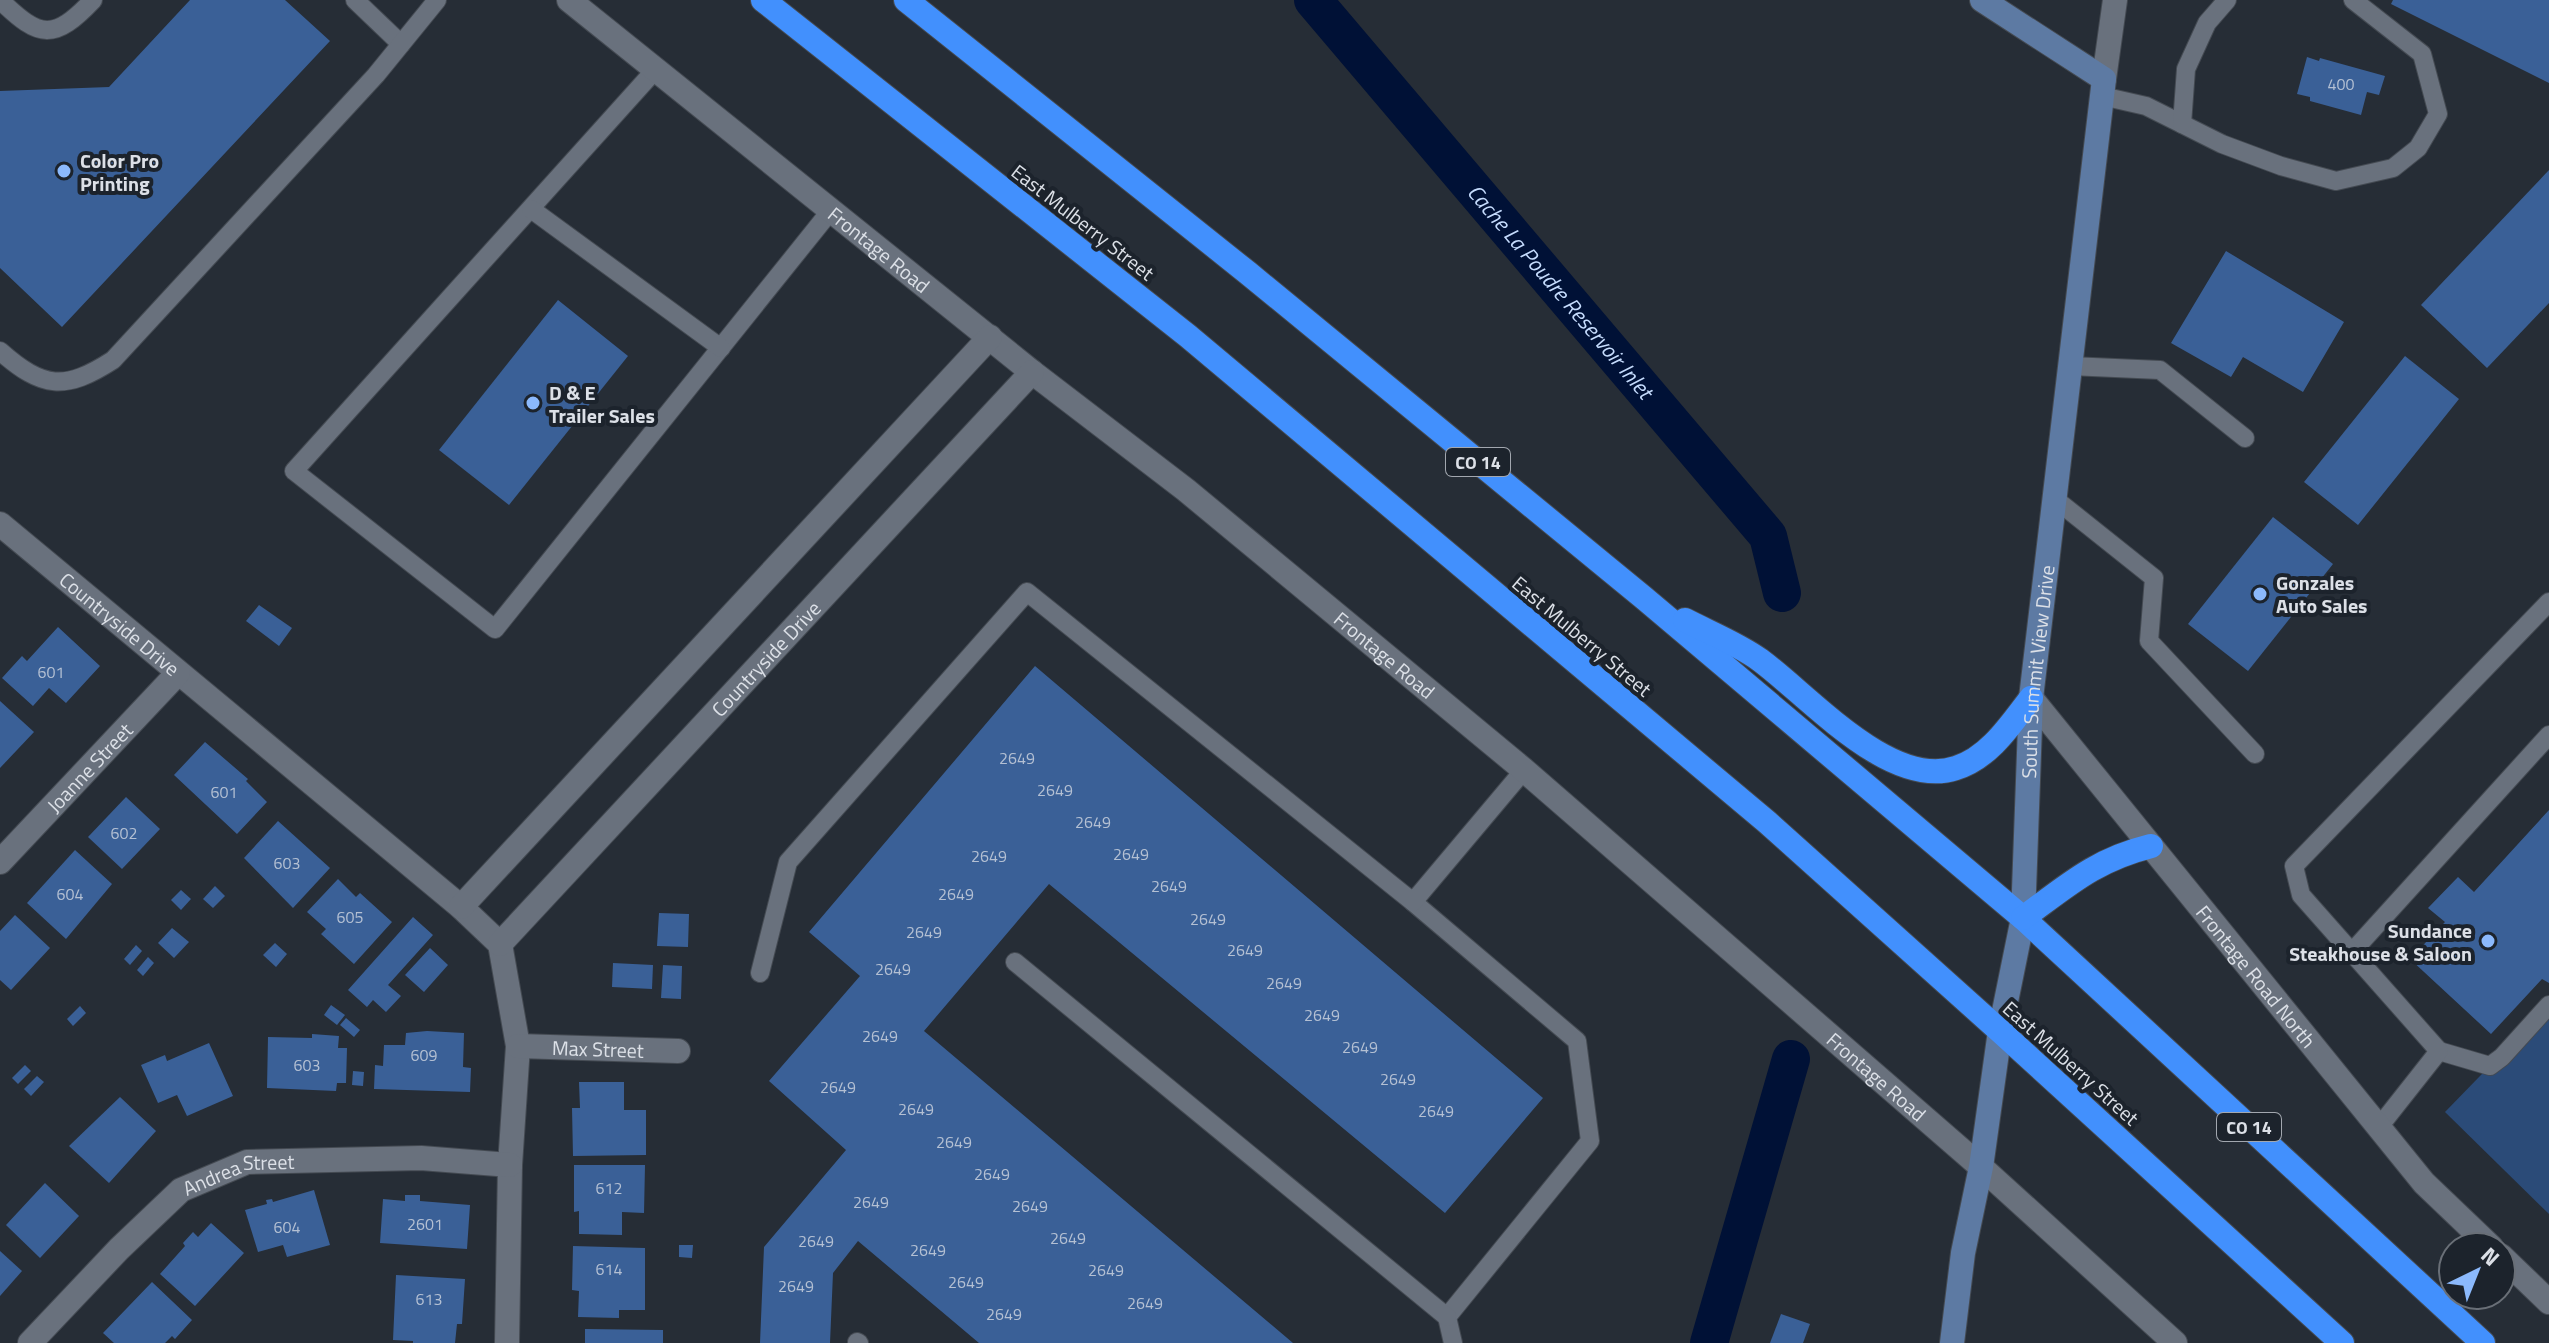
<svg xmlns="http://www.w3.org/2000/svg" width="2549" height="1343" viewBox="0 0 2549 1343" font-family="'Titillium Web',sans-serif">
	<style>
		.green { fill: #2b4b78 }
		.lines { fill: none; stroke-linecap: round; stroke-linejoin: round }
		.canal { stroke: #001136; stroke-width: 38 }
		.building { fill: #3a6097 }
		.lane-casing { stroke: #444a52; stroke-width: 20 }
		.street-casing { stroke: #444a52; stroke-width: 26 }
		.secondary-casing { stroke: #444a52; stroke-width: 26 }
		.highway-casing { stroke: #444a52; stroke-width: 26 }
		.lane { stroke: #69717d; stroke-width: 18 }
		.street { stroke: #69717d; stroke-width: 24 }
		.secondary { stroke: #5d7aa3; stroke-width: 24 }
		.highway { stroke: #4290fd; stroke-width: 24 }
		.poi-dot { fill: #8bb9fc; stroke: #1c232c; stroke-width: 3 }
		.labels { text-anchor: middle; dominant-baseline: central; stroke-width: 8; stroke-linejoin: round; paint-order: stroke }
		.number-label { font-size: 16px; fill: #b4c0d3 }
		.shield { fill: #1c232c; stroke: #a2a7af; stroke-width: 2 }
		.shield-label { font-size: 18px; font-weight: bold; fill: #dce0e7 }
		.poi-label { font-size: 20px; font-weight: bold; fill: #dce0e7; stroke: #1c232c; text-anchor: start }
		.street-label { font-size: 20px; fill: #dce0e7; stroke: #1c232c }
		.water-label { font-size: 22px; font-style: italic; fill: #c5dcfd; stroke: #1c232c }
	</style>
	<rect width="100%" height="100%" fill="#262d36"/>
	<path class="green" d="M2549,1005V1214L2445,1112Z"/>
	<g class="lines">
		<g class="canal">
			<path id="s1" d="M1313,0L1768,536L1782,593"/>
			<path d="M1709,1343L1791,1059"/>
		</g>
	</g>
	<g class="building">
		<path d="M190,0H285L330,41L62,327L0,268V91L109,87Z"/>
		<path d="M2393,0H2549V83L2391,4Z"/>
		<path d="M2307,57L2319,61L2320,58L2385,76L2379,95L2367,92L2361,115L2310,101V97L2297,94Z"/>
		<path d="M2549,170V303L2487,368L2421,305Z"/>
		<path d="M2226,251L2344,322L2303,392L2243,357L2231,377L2171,343Z"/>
		<path d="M558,300L628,356L509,505L439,450Z"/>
		<path d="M2405,356L2459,399L2358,525L2304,482Z"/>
		<path d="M2273,517L2333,564L2248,671L2188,624Z"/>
		<path d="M259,605L292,628L279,646L246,621Z"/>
		<path d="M58,627L100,666L66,703L49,688L33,706L2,678L22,656L27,661Z"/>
		<path d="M1035,666L1543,1098L1445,1213L1049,884L924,1031L1293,1343H979L858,1241L833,1273L830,1343H760L764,1247L846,1150L769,1081L860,976L809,932Z"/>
		<path d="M0,701L34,732L0,768Z"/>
		<path d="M205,742L248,779L246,781L267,802L237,834L174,775Z"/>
		<path d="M126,797L160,829L122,869L88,837Z"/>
		<path d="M2549,810V983L2542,979L2491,1034L2410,959L2445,922L2428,908L2458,877L2474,892Z"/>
		<path d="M278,821L330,868L293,908L244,858Z"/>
		<path d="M75,850L112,884L66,939L27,903Z"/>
		<path d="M338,879L356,897L360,893L392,922L354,964L321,934L326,929L307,912Z"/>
		<path d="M215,886L225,896L213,908L203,899Z"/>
		<path d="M181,890L191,899L181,910L171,900Z"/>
		<path d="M659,913L689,914L688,947L657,946Z"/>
		<path d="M15,915L50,948L11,990L0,980V931Z"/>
		<path d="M413,917L433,935L388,985L401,996L386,1012L373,1000L367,1007L348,990Z"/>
		<path d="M172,928L189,942L174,958L158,943Z"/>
		<path d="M275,943L287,954L276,967L263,955Z"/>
		<path d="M136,945L142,951L130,965L124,959Z"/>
		<path d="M430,948L448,965L424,992L405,975Z"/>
		<path d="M148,957L154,963L143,976L137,970Z"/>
		<path d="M613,963L653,965L652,989L612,987Z"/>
		<path d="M663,965L682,966L681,999L661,998Z"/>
		<path d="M331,1005L345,1015L337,1025L324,1015Z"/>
		<path d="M80,1006L86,1013L73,1026L67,1019Z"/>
		<path d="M346,1018L360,1030L354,1037L340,1025Z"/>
		<path d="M427,1031L464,1033L463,1067L471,1068L470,1092L374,1089L375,1065L383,1066L384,1045H405L406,1033Z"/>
		<path d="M312,1034L339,1036L338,1048H347L346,1083H337L336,1091L267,1088L268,1037L312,1038Z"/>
		<path d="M209,1043L233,1096L187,1116L177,1095L158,1103L141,1065L165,1055L167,1061Z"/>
		<path d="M25,1065L31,1071L18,1084L12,1078Z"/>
		<path d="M353,1071L364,1072L363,1086L352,1085Z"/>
		<path d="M37,1076L44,1082L31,1096L24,1089Z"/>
		<path d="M579,1082H624V1110H646V1155L573,1156L572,1108H580Z"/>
		<path d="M120,1097L156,1131L109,1183L69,1146Z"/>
		<path d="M574,1165H645L644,1213L622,1212V1235L579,1234V1211L574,1212Z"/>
		<path d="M45,1183L79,1216L40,1258L6,1225Z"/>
		<path d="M314,1190L330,1245L287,1257L283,1245L258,1252L245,1210L267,1204L266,1200L272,1199L273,1202Z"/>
		<path d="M405,1195H420V1201L470,1205L467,1249L380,1243L383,1199L405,1201Z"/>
		<path d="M211,1223L244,1253L195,1306L160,1274L185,1246L183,1243L193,1232L198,1237Z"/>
		<path d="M679,1245H693L692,1258L679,1257Z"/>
		<path d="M573,1246L645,1248V1310H619V1318L578,1317L579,1291L572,1290Z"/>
		<path d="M0,1251L22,1271L0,1296Z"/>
		<path d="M396,1275L465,1279L462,1324H457L455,1343H413V1341L393,1340Z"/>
		<path d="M152,1282L192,1320L175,1339L172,1336L165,1343H114L103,1333Z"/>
		<path d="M1781,1314L1810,1324L1803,1343H1770Z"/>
		<path d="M585,1329L663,1330V1343H585Z"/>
	</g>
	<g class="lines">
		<defs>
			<g id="lane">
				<path d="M0,0C40,39 54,41 93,0"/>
				<path d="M355,0L401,44"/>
				<path d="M656,69L294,471L495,629L832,209"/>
				<path d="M2102,96L2146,106L2222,144L2281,166L2336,181L2393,168L2418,148L2438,114L2422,54L2353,0"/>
				<path d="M2182,124L2186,69L2207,23L2227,0"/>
				<path d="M531,209L721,348"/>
				<path d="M0,351C43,389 65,391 113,360L376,75L437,0"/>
				<path d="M2070,366L2160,370L2245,438"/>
				<path d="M2055,499L2154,578L2149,641L2255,754"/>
				<path d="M1413,902L1577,1041L1590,1141L1447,1317L1453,1343"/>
				<path d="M2352,952L2549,735"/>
				<path d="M1015,962L1447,1317"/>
				<path d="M760,973L788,862L1027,592L1413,902L1524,770"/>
				<path d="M2439,1051L2490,1066L2502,1057L2549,1005"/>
				<path d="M2379,1127L2439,1051L2301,895L2294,866L2549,602"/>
				<path d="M857,1342L859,1343"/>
			</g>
			<g id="street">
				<path id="s2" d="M569,0L1032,372L1186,490L1524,770L1981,1167L2175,1343"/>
				<path d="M2104,79L2115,0"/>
				<path id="s3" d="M0,524L461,907L500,944L518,1046L510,1165L507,1343"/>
				<path id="s4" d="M2031,698L2424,1183L2491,1247"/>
				<path id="s5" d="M0,862L178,673"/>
				<path d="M461,907L990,337"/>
				<path id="s6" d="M500,944L1032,372"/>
				<path id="s7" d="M518,1046L678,1051"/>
				<path d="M2501,1256L2549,1302"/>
				<path id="s8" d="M30,1343L119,1249L181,1190L247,1162L421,1158L510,1165"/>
			</g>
			<g id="secondary">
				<path id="s9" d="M1952,1343L1963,1253L1981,1167L2000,1031L2023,918L2031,698L2104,79L1982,0"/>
			</g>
			<g id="highway">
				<path d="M763,0L1188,336L1767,822L2000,1031L2342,1343"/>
				<path d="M906,0L1248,273L1644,598L2023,918L2483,1343"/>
				<path d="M1685,620C1710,633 1738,644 1760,660C1809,696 1890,790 1956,768C1989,758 2011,724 2031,698"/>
				<path d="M2023,918C2068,885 2095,860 2151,846"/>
			</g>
		</defs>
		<use href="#lane" class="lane-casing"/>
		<use href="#street" class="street-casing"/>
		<use href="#secondary" class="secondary-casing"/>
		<use href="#highway" class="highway-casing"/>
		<use href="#lane" class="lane"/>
		<use href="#street" class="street"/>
		<use href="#secondary" class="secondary"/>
		<use href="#highway" class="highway"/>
	</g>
	<g class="poi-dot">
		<circle cx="64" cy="171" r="8"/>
		<circle cx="533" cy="403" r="8"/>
		<circle cx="2260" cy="594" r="8"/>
		<circle cx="2488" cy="941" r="8"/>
	</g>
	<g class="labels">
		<g class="number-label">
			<text x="2341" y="84">400</text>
			<text x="51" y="672">601</text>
			<text x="1017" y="758">2649</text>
			<text x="1055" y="790">2649</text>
			<text x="224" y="792">601</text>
			<text x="1093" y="822">2649</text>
			<text x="124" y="833">602</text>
			<text x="1131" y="854">2649</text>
			<text x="989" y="856">2649</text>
			<text x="287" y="863">603</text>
			<text x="1169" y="886">2649</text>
			<text x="70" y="894">604</text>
			<text x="956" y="894">2649</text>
			<text x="350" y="917">605</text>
			<text x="1208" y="919">2649</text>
			<text x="924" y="932">2649</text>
			<text x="1245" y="950">2649</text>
			<text x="893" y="969">2649</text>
			<text x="1284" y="983">2649</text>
			<text x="1322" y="1015">2649</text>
			<text x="880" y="1036">2649</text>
			<text x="1360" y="1047">2649</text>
			<text x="424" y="1055">609</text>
			<text x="307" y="1065">603</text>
			<text x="1398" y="1079">2649</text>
			<text x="838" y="1087">2649</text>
			<text x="916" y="1109">2649</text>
			<text x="1436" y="1111">2649</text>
			<text x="954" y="1142">2649</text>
			<text x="992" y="1174">2649</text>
			<text x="609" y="1188">612</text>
			<text x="871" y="1202">2649</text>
			<text x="1030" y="1206">2649</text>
			<text x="425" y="1224">2601</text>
			<text x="287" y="1227">604</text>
			<text x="1068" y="1238">2649</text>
			<text x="816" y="1241">2649</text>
			<text x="928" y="1250">2649</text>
			<text x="609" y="1269">614</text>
			<text x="1106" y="1270">2649</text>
			<text x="966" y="1282">2649</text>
			<text x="796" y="1286">2649</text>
			<text x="429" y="1299">613</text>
			<text x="1145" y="1303">2649</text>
			<text x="1004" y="1314">2649</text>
		</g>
		<g class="shield">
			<rect x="1446" y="448" width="64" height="28" rx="6"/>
			<rect x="2217" y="1113" width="64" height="28" rx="6"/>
		</g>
		<g class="shield-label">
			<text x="1478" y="462">CO 14</text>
			<text x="2249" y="1127">CO 14</text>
		</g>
		<g class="poi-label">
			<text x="80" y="160">Color Pro<tspan x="80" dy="23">Printing</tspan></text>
			<text x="549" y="392">D &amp; E<tspan x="549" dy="23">Trailer Sales</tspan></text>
			<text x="2276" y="582">Gonzales<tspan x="2276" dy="23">Auto Sales</tspan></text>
			<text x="2472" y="930" text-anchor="end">Sundance<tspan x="2472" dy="23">Steakhouse &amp; Saloon</tspan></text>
		</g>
		<g class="street-label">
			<text transform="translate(1083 222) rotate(38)">East Mulberry Street</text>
			<text stroke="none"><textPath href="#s2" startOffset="398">Frontage Road</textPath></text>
			<text stroke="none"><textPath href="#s3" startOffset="156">Countryside Drive</textPath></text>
			<text transform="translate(1582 636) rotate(40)">East Mulberry Street</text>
			<text stroke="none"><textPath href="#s2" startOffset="1046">Frontage Road</textPath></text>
			<text stroke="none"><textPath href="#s6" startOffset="390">Countryside Drive</textPath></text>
			<text stroke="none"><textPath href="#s9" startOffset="678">South Summit View Drive</textPath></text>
			<text stroke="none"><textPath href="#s5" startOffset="130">Joanne Street</textPath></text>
			<text stroke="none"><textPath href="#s4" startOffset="358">Frontage Road North</textPath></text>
			<text stroke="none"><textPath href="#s7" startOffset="80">Max Street</textPath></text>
			<text transform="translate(2071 1063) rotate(42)">East Mulberry Street</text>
			<text stroke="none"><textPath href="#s2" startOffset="1694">Frontage Road</textPath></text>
			<text stroke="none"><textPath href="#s8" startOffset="276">Andrea Street</textPath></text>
		</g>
		<g class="water-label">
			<text stroke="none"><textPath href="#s1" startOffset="382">Cache La Poudre Reservoir Inlet</textPath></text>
		</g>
	</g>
	<g transform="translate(2477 1271) rotate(43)"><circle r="38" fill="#1c232c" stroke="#696f77" stroke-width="2"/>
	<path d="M0-6L14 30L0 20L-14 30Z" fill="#8bb9fc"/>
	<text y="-12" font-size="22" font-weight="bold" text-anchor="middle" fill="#dce0e7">N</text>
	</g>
</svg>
